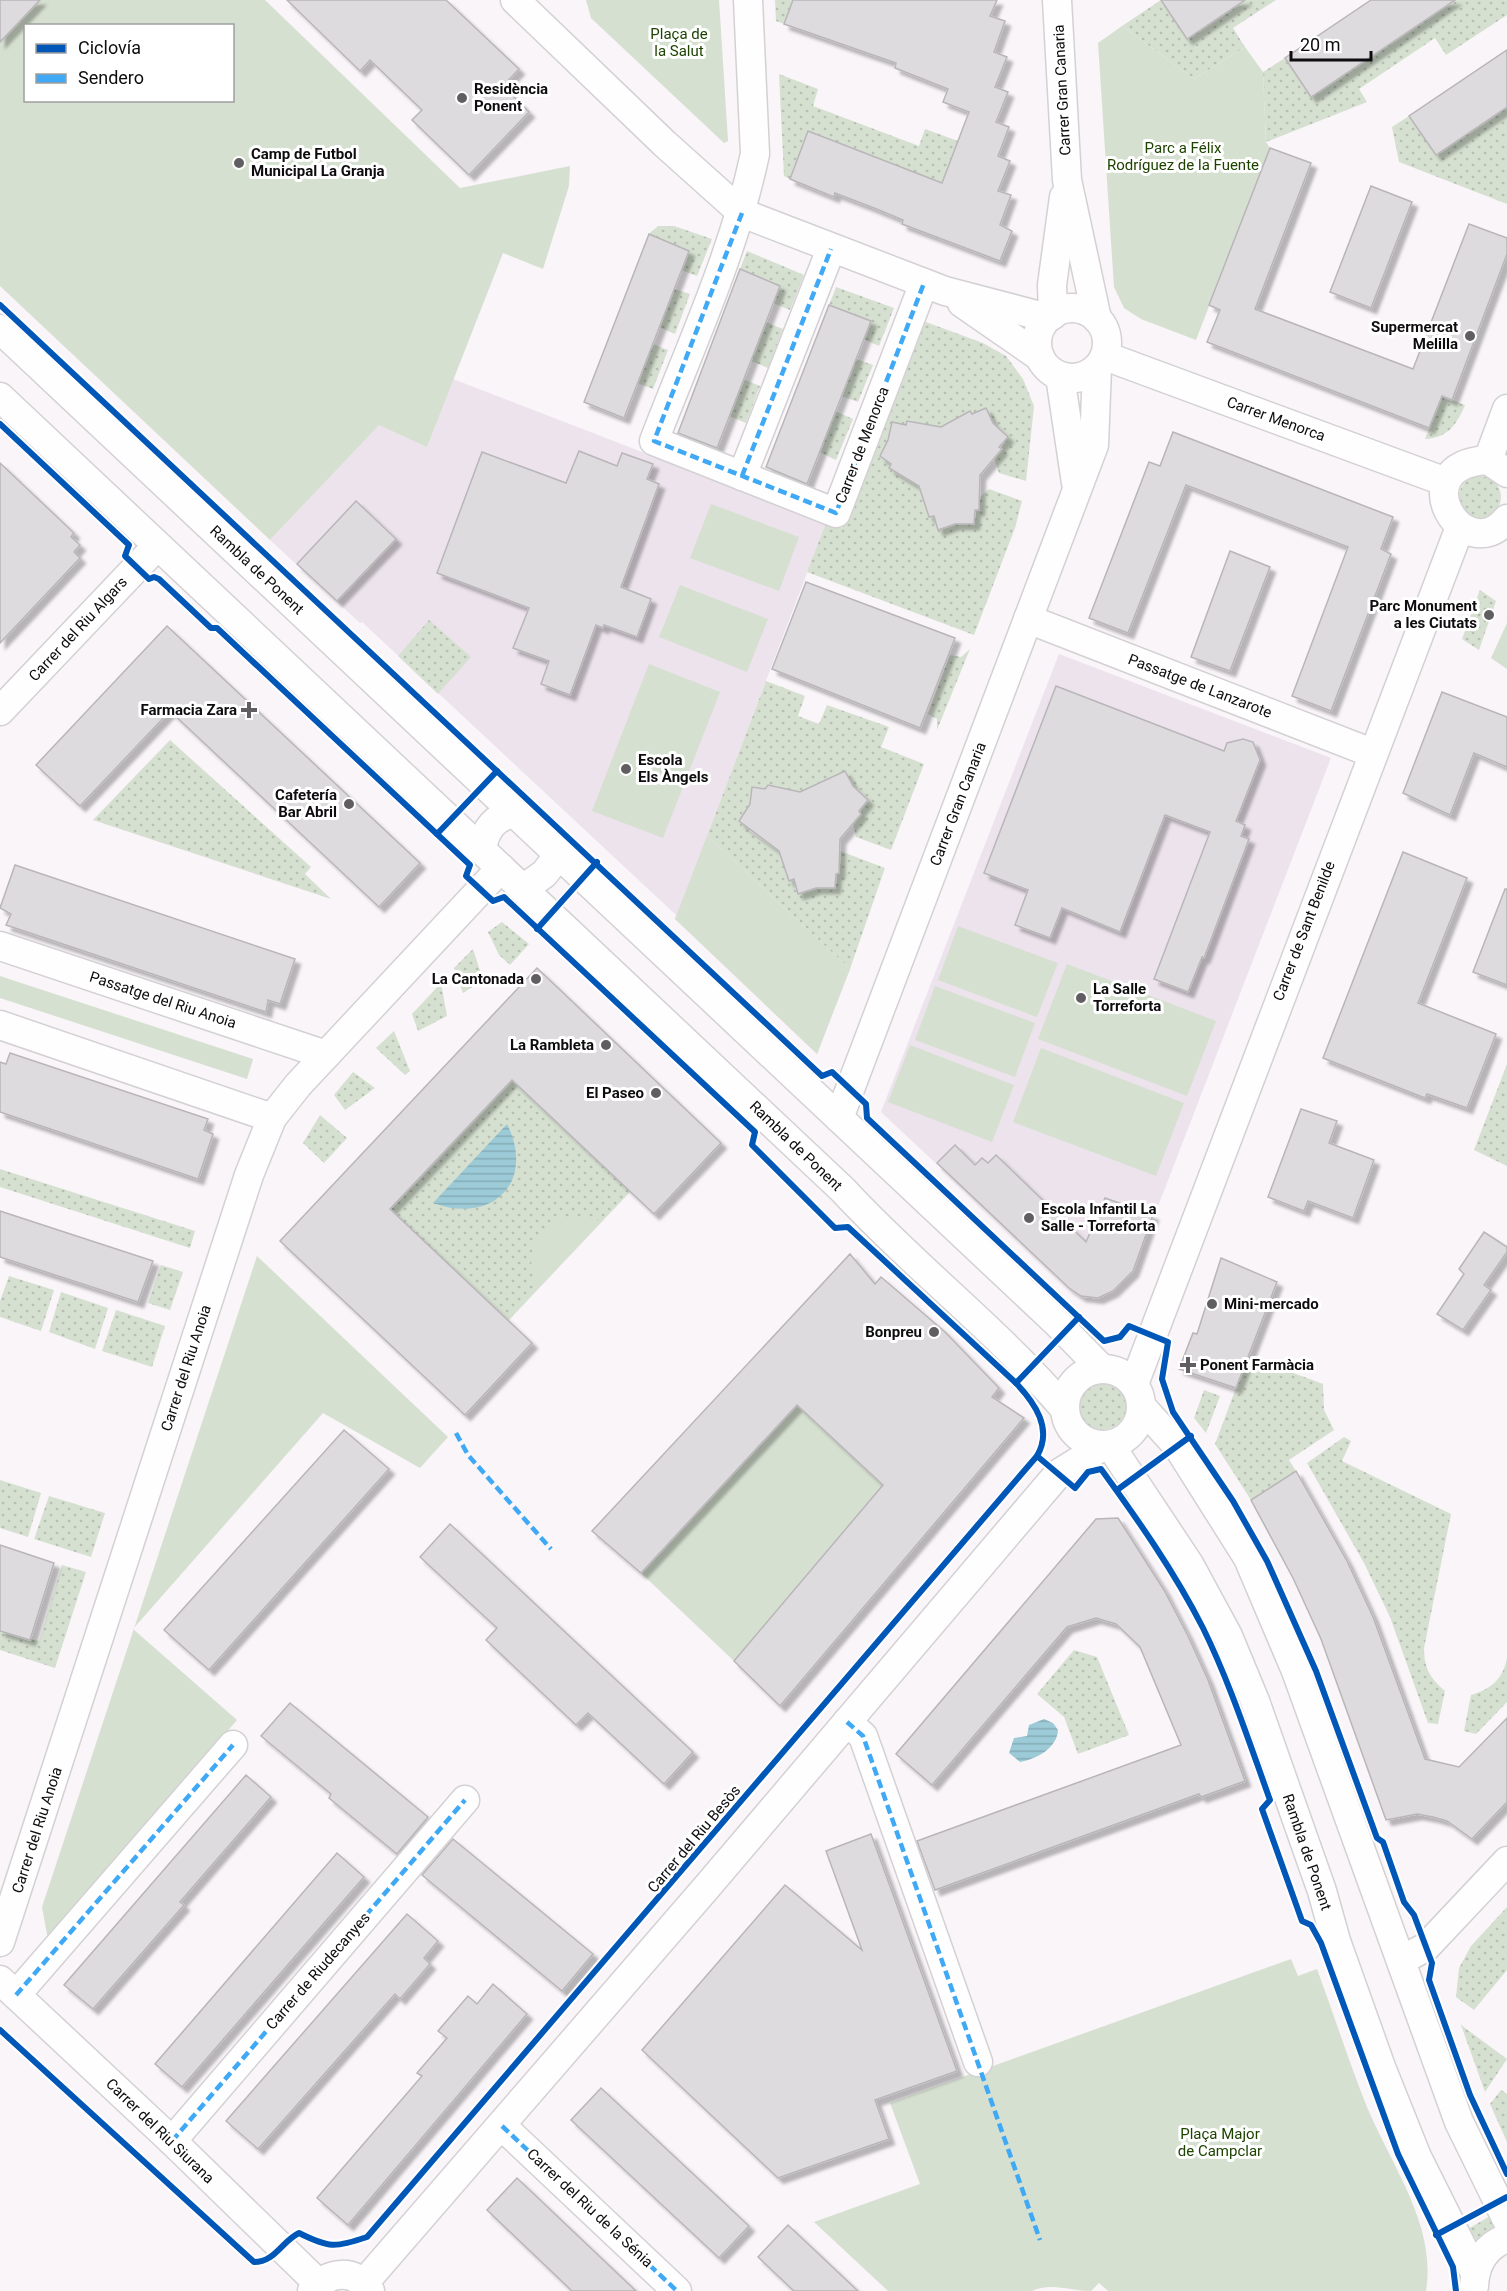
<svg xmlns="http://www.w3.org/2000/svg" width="1507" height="2291" viewBox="0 0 1507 2291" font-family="Roboto,sans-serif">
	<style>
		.built { fill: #ece3ec }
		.grass { fill: url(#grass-dots) }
		.park { fill: #d6e0d0; fill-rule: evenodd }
		.water { fill: url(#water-rules) }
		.building { fill: #dedbde; stroke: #b9b6b9; stroke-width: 1.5; filter: url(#shadow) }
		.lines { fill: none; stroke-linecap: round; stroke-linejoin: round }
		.minor-casing { stroke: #d4d1d4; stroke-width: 31 }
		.minor { stroke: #fefefe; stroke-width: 28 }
		.quiet { stroke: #3fa9f5; stroke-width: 4.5; stroke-dasharray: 9 4.5; stroke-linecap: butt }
		.cycleway-casing { stroke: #fff; stroke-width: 10 }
		.cycleway { stroke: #0057b8; stroke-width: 6 }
		.poi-dot { fill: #605e60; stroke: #fff; stroke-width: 2 }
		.labels { text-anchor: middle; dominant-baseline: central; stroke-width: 6; stroke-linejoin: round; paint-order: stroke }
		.park-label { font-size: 15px; fill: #1d4300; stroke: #fff }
		.poi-label { font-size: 15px; font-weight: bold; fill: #0e0c0e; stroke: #fff; text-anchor: end }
		.street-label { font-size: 15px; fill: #0e0c0e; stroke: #fff }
	</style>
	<defs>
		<pattern id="grass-dots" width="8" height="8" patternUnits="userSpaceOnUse" patternTransform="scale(1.5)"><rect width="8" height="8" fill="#d6e0d0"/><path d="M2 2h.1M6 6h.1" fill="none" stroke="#b6bfb1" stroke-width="1.8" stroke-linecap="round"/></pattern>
		<pattern id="water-rules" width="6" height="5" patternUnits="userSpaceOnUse" patternTransform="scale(1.5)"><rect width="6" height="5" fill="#9ccad7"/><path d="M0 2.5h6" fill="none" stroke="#85acb7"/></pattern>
		<filter id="shadow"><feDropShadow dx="5.5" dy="5.5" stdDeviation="1.5" flood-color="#0004"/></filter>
	</defs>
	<rect width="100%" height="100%" fill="#f9f5f9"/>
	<g class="built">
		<path d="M453,379L826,523L707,836L850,969L817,1054L675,919L676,915L362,622L360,623L270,540L379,424L427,447Z"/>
		<path d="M1059,654L1331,758L1133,1271L1113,1291L1098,1298L1081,1296L1069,1288L881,1112Z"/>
	</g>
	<g class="grass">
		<path d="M775,0H793L784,24L776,21Z"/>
		<path d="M1161,0H1276L1233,28L1245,47L1194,79L1122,26Z"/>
		<path d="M1455,0H1507V15L1446,55L1435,38L1359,89L1367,102L1266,142L1263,72L1285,58L1311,96Z"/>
		<path d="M779,74L818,89L813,106L919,146L925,129L958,141L946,171L951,187L809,131L790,179L784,176Z"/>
		<path d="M1507,107V204L1399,162L1392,127L1409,116L1436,154Z"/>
		<path d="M658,226H674L712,239L697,276L681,270L689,251L649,234Z"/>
		<path d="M747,251L804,275L790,310L773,303L740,269Z"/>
		<path d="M836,287L894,308L879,346L863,339L870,321L829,305Z"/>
		<path d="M674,289L690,294L675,334L659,327Z"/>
		<path d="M923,321L983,343L1006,356L1023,379L1034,406L1026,481L999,473L994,458L1008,437L993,423L986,408L972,414L970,411L941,427L907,421L906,425L888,440L880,456L919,486L929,517L934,516L938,530L955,524H974L979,498L989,489L1022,501L1015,528L974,635L807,572L826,523L842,528Z"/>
		<path d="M766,322L783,329L768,368L751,361Z"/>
		<path d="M652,344L668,350L653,389L637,383Z"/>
		<path d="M856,359L873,365L858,402L841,396Z"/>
		<path d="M743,379L760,386L746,423L729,416Z"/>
		<path d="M1442,396L1465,405C1457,424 1448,438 1425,439Z"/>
		<path d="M835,411L853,419L836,460L819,452Z"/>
		<circle cx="1480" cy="497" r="21"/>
		<path d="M1480,590L1496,601L1479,650L1462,639Z"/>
		<path d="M429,620L471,657L438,694L398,656Z"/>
		<path d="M970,649L937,730V719L928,714L950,655L961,657Z"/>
		<path d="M766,681L805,696L798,716L819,724L827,705L889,727L881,747L924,764L891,850L856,837L853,823L861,814L853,786L845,771L800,792L768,785L765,789L752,787L750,804L739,821L751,828L749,831L779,851L789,880L794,879L799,894L816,888H835L840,851L885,868L850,969L707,836Z"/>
		<path d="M170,740L311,867L305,874L331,899L93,820Z"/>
		<path d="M502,922L529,944L510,965L499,955L488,932Z"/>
		<path d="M473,949L483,980L463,993L454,968Z"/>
		<path d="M441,983L447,1016L418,1031L412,1014Z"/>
		<path d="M394,1031L410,1071L405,1075L376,1048Z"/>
		<path d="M1507,1064V1166L1474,1150Z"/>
		<path d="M353,1072L375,1088L345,1110L334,1095Z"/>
		<path d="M512,1080L630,1192L508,1321L390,1209Z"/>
		<path d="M320,1115L347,1138L324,1163L303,1143Z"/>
		<path d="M0,1169L195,1231L190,1248L0,1187Z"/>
		<path d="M161,1265L183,1272L170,1310L148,1303Z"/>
		<path d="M9,1276L54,1290L41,1331L0,1317V1301Z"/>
		<path d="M61,1292L108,1308L95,1349L49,1332Z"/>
		<path d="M116,1310L165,1326L152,1367L102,1351Z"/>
		<path d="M1248,1356L1323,1384L1324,1410L1334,1430L1289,1460L1296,1471L1251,1500L1215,1444Z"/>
		<circle cx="1101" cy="1404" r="26"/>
		<path d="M1204,1390L1220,1396L1206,1433L1194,1418Z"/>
		<path d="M1344,1437L1351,1441L1342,1461L1451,1514L1424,1648C1424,1668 1430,1678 1445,1691L1438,1724L1428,1723L1390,1617L1364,1563L1307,1463Z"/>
		<path d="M0,1480L41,1493L28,1537L0,1528Z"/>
		<path d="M49,1496L105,1513L91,1557L34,1539Z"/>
		<path d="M62,1565L86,1572L55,1668L0,1650V1631L39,1641Z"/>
		<path d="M1074,1650L1097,1657L1129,1735L1078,1754L1064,1717L1037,1694Z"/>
		<path d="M1507,1658V1702L1476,1734L1464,1731L1471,1695C1491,1689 1503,1679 1507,1658Z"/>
		<path d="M1507,1907V1970L1474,2010L1456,1997L1459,1968L1471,1946Z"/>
		<path d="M1461,2025L1507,2059L1485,2092Z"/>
		<path d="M1501,2090L1507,2094V2142L1490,2104Z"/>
		<path d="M1497,2212L1500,2228L1477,2241L1468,2229Z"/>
	</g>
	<g class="park">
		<path d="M0,0H265L460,188L570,166L569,186L543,269L503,253L427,447L379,425L270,540L0,286ZM26,26H232V100H26Z"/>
		<path d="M586,0H719L728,141L724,143L591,18Z"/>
		<path d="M1122,26L1194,79L1245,47L1263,72L1266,142L1270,148L1196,340L1141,319L1124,308L1114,287L1098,43Z"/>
		<path d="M711,504L799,537L779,591L690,558Z"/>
		<path d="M680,585L768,619L747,672L659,637Z"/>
		<path d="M1507,623V669L1491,658Z"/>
		<path d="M649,664L720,692L663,838L592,811Z"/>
		<path d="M707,836L850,969L817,1054L675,919Z"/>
		<path d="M958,926L1058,963L1037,1017L938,980Z"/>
		<path d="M1067,964L1216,1021L1187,1096L1038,1039Z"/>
		<path d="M0,976L253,1059L247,1079L0,998Z"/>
		<path d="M935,986L1035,1023L1015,1077L915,1040Z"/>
		<path d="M910,1045L1014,1085L992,1142L888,1102Z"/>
		<path d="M1041,1048L1184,1103L1156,1176L1013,1122Z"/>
		<path d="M561,1218H592L601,1222L538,1288C525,1256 530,1236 561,1218Z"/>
		<path d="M257,1256L448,1437L420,1468L323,1413L133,1629L237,1720L48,1940L42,1907Z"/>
		<path d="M797,1405L883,1485L734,1661L641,1573Z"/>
		<path d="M1291,1959L1298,1976L1317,1969C1334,2015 1349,2062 1367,2107C1391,2165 1437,2226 1426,2291H1108L1099,2283L1091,2291C1071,2291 1051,2282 1032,2291H888L814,2222L920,2184L890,2103Z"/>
	</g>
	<g class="water">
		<path d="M507,1124C536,1182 492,1225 433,1203Z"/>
		<path d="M1044,1719L1053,1723L1058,1730C1057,1748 1037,1759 1020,1762L1009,1753L1014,1738L1027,1736L1029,1725Z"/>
	</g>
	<g class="building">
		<path d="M0,0H40L0,42Z"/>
		<path d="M287,0H446L519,69L503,86L529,112L469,175L412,120L422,110L370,60L360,71Z"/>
		<path d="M793,0H997L990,16L1005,21L994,52L1007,57L995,87L1008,92L996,122L1009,127L998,156L1010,161L998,191L1011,195L1000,225L1012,231L1000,261L902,224L903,220L874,208L835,193L834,197L790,179L808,131L942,183L969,112L943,102L948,89L895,68L896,63L784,24Z"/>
		<path d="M1161,0H1245L1187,39Z"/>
		<path d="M1371,0H1455L1311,97L1285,58Z"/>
		<path d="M1507,50V107L1436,155L1409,116Z"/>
		<path d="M1270,148L1311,163L1255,309L1413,369L1469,224L1507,238V254L1452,400L1442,396L1429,428L1207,342L1220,310L1209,305Z"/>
		<path d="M1371,186L1412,202L1371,308L1330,292Z"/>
		<path d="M649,234L689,251L624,418L584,402Z"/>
		<path d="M740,269L780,286L717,448L678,433Z"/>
		<path d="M829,305L871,321L807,484L766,467Z"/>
		<path d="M986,408L993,423L1008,437L999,447L1002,449L980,475L979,510H975L974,524H955L938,530L934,516L929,517L919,486L889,468L891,464L880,456L888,440L892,422L906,425L907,421L941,427L970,411L972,414Z"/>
		<path d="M1173,432L1393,517L1381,549L1391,554L1331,711L1292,696L1348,547L1186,485L1128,633L1089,618L1149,462L1160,466Z"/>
		<path d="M579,451L617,466L622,453L653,464L647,479L659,484L621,587L651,599L637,637L604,625L603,628L596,625L570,695L541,684L549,661L513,648L529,608L437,573L482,452L566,483Z"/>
		<path d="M0,463L74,533L71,537L80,545L74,552L80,558L0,643Z"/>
		<path d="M356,501L396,539L337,601L297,564Z"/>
		<path d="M1230,551L1270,567L1230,671L1191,657Z"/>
		<path d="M806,582L955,638L920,728L772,669Z"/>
		<path d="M167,626L420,863L379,907L170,711L80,806L36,765Z"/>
		<path d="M1056,686L1224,751L1227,743L1243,739L1253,742L1260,760L1236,821L1245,825L1241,836L1249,839L1204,958L1202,957L1188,992L1154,979L1210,832L1165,815L1120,932L1062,908L1050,938L1015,925L1028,890L984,873Z"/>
		<path d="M1442,692L1507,717V767L1474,753L1450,815L1403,793Z"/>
		<path d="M845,771L853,786L868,800L859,811L861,814L840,839L839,873L836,874L835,888H816L798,894L794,879L789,881L779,851L739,821L750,804L752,787L765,789L768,785L800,792Z"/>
		<path d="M1403,852L1467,878L1418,1003L1496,1034L1467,1108L1427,1094L1425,1098L1323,1058Z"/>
		<path d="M15,865L295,959L280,1004L268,1000L266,1012L6,925L11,914L0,908Z"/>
		<path d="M1505,889H1507V985L1473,972Z"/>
		<path d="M537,968L721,1143L654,1214L512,1080L390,1209L532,1343L465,1415L280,1241Z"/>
		<path d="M10,1053L208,1119L204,1130L213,1134L198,1179L0,1112V1062L6,1064Z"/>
		<path d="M1301,1109L1337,1121L1329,1143L1374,1160L1353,1218L1308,1201L1304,1211L1268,1197Z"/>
		<path d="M955,1145L975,1165L982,1158L988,1163L996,1155L1086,1242L1105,1198L1153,1215L1133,1271L1113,1291L1098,1298L1081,1296L1069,1288L937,1163Z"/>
		<path d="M0,1211L153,1261L138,1302L0,1257Z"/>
		<path d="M1484,1232L1507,1247V1252L1484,1285L1491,1290L1463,1330L1437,1314L1464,1274L1459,1269Z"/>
		<path d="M850,1254L875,1284L881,1277L945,1332L999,1388L992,1397L1024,1418L780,1706L734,1661L883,1485L797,1405L641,1573L592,1531Z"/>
		<path d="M1221,1258L1277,1282L1236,1388L1179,1369L1193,1333L1197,1334Z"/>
		<path d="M344,1430L389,1469L209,1670L164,1630Z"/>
		<path d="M1296,1471L1347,1561L1373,1617L1425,1759L1459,1767L1507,1718V1802L1472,1839L1447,1821L1433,1817L1417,1814L1386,1820L1321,1639L1293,1578L1251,1500Z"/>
		<path d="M1118,1518L1164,1590L1188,1636L1208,1680L1245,1781L1201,1797L1199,1794L935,1890L917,1841L1181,1745L1140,1647L1116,1624L1096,1618L1067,1627L932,1785L896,1754L1096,1519Z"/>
		<path d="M450,1524L693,1752L664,1784L588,1713L576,1725L486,1640L497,1628L420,1557Z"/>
		<path d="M0,1545L54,1563L30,1640L0,1631Z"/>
		<path d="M290,1703L428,1817L397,1854L329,1798L331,1794L261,1736Z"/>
		<path d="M246,1775L271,1797L180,1902L184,1905L93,2009L64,1985Z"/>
		<path d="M871,1834L957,2071L875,2100L889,2139L778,2178L642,2050L785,1885L862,1950L826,1851Z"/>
		<path d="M453,1839L593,1954L562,1991L422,1875Z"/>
		<path d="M337,1853L364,1877L182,2087L155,2064Z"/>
		<path d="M407,1914L438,1941L424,1958L430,1964L400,1999L395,1994L258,2149L226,2121Z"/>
		<path d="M493,1984L527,2014L348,2225L317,2198L422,2076L417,2073L447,2038L438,2031L468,1996L477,2004Z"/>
		<path d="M601,2088L749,2226L719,2258L571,2120Z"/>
		<path d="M517,2178L636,2291H572L487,2210Z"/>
		<path d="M788,2225L858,2291H794L758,2257Z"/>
	</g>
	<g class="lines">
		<defs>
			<g id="minor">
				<path d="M515,0L665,144L742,213L945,291L1048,318"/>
				<path d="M748,0L755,154C734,253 690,347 654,441L836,513L924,283"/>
				<path d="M1057,0L1067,180L1097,319"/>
				<path d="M962,303L1040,357"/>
				<circle cx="1072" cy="343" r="35"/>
				<path d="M1053,315L1052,285L1064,197"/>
				<path d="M0,329L1056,1322L1102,1369"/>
				<path d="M1105,356L1446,482"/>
				<path d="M1060,376L1076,483"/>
				<path d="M0,397L843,1190C913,1266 996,1329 1064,1408"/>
				<path d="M1488,460L1507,409"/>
				<path d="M1507,473L1488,460C1400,465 1464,571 1507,519"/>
				<path d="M742,476L831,249"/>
				<path d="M1028,619L1372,753"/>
				<path d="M0,711L157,546"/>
				<path d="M482,849C485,830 494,817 514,813"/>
				<path d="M524,888L544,874L559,855"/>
				<path d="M0,946L326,1055"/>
				<path d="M0,1025L272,1118"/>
				<path d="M839,1118L1094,445L1097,368"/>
				<circle cx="1103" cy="1407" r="38"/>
				<path d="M1134,1384L1460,527"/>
				<path d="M1142,1407L1178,1447L1248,1558L1296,1671L1459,2122L1507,2220"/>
				<path d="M1110,1445L1189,1564L1228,1636L1255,1701L1322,1891L1336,1941L1381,2067L1417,2157L1475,2273"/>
				<path d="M847,1722L863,1736L978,2062"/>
				<path d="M0,1942L249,1175L272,1118L298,1085L501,868"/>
				<path d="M1402,1960L1426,1947L1507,1861"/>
				<path d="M0,1980L172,2141L318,2283"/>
				<path d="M16,1995L233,1745"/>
				<path d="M502,2126L677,2291"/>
				<path d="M172,2141L465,1800"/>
				<path d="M364,2283L706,1888L1058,1474L1103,1446"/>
				<path d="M1474,2286C1475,2263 1485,2246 1507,2238"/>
				<path d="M312,2291C328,2271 355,2268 370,2291"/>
			</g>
		</defs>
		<use href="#minor" class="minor-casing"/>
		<use href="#minor" class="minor"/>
		<g class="quiet">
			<path d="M742,213L654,441L836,513L924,283"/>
			<path d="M742,476L831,249"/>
			<path d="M456,1433L468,1455L551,1549"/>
			<path d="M847,1722L863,1736L1040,2240"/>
			<path d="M16,1995L233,1745"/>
			<path d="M502,2126L677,2291"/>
			<path d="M172,2141L465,1800"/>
		</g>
		<defs>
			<g id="cycleway">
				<path d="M0,305L822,1076L832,1072L866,1104L867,1118L1104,1341L1120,1337L1129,1326L1168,1342L1162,1379L1173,1412L1233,1501L1267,1561L1316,1671L1377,1838L1383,1842L1404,1902L1414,1915L1432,1963L1429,1980L1470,2095L1507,2174"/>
				<path d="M0,424L129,545L125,556L149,579L154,577L159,579L211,628H217L470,865L466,876L493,901L504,897L755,1132L752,1145L835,1228L848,1227L1016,1383C1035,1403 1053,1429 1037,1456L367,2237C335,2248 329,2248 299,2233C282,2241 275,2262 254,2262L0,2030"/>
				<path d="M437,834L497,771"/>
				<path d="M537,929L597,862"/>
				<path d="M1016,1383L1079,1317"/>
				<path d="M1037,1456L1075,1488L1088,1472L1101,1469C1138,1520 1174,1571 1203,1628C1230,1683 1249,1742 1270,1800L1262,1809L1302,1921L1311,1925L1321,1943L1398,2154L1453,2267L1456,2291"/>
				<path d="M1117,1490L1191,1436"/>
				<path d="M1436,2235L1507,2197"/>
			</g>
		</defs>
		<use href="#cycleway" class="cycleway-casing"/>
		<use href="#cycleway" class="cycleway"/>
	</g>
	<g class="poi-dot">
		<circle cx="462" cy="98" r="6"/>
		<circle cx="239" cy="163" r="6"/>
		<circle cx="1470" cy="336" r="6"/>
		<circle cx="1489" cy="615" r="6"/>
		<path d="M246 701h6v6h6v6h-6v6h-6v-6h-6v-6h6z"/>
		<circle cx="626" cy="769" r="6"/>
		<circle cx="349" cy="804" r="6"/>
		<circle cx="536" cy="979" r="6"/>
		<circle cx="1081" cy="998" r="6"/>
		<circle cx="606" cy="1045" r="6"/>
		<circle cx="656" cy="1093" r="6"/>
		<circle cx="1029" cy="1218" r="6"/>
		<circle cx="1212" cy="1304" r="6"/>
		<circle cx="934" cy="1332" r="6"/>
		<path d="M1185 1356h6v6h6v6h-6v6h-6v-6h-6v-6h6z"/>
	</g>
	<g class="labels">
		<g class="park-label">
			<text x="679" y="34">Plaça de<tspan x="679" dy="17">la Salut</tspan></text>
			<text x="1183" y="148">Parc a Félix<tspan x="1183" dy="17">Rodríguez de la Fuente</tspan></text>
			<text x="1220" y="2134">Plaça Major<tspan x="1220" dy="17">de Campclar</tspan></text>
		</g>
		<g class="poi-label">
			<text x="474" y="89" text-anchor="start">Residència<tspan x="474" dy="17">Ponent</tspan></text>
			<text x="251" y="154" text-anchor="start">Camp de Futbol<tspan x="251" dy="17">Municipal La Granja</tspan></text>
			<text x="1458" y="327">Supermercat<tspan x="1458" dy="17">Melilla</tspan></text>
			<text x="1477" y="606">Parc Monument<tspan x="1477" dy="17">a les Ciutats</tspan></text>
			<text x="237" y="710">Farmacia Zara</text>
			<text x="638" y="760" text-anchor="start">Escola<tspan x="638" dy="17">Els Àngels</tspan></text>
			<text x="337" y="795">Cafetería<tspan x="337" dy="17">Bar Abril</tspan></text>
			<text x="524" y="979">La Cantonada</text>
			<text x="1093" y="989" text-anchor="start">La Salle<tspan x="1093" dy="17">Torreforta</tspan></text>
			<text x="594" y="1045">La Rambleta</text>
			<text x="644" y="1093">El Paseo</text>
			<text x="1041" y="1209" text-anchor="start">Escola Infantil La<tspan x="1041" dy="17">Salle - Torreforta</tspan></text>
			<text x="1224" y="1304" text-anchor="start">Mini-mercado</text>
			<text x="922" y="1332">Bonpreu</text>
			<text x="1200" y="1365" text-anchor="start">Ponent Farmàcia</text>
		</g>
		<g class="street-label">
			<text transform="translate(1062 90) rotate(-93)">Carrer Gran Canaria</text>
			<text transform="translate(1276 419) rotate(20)">Carrer Menorca</text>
			<text transform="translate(862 445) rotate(-69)">Carrer de Menorca</text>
			<text transform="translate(257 570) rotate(43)">Rambla de Ponent</text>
			<text transform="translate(78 629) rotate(-47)">Carrer del Riu Algars</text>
			<text transform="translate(1200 686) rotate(21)">Passatge de Lanzarote</text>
			<text transform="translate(958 804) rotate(-69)">Carrer Gran Canaria</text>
			<text transform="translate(1304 931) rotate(-69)">Carrer de Sant Benilde</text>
			<text transform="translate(163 1000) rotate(18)">Passatge del Riu Anoia</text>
			<text transform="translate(796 1146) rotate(44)">Rambla de Ponent</text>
			<text transform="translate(186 1368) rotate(-72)">Carrer del Riu Anoia</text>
			<text transform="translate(37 1830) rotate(-72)">Carrer del Riu Anoia</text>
			<text transform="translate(694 1839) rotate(-50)">Carrer del Riu Besòs</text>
			<text transform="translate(1307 1852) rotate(71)">Rambla de Ponent</text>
			<text transform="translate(318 1971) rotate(-49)">Carrer de Riudecanyes</text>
			<text transform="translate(160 2131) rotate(44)">Carrer del Riu Siurana</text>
			<text transform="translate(590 2208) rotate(43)">Carrer del Riu de la Sénia</text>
		</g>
	</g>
	<rect x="24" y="24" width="210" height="78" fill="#ffffff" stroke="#9f9e9f" stroke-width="1.5"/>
	<rect x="36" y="44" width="30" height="9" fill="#0057b8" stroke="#9f9e9f" stroke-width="1.5"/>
	<text x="78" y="54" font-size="18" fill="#0e0c0e">Ciclovía</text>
	<rect x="36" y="74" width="30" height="9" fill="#3fa9f5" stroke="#9f9e9f" stroke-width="1.5"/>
	<text x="78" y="84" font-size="18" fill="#0e0c0e">Sendero</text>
	<path d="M1291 51v9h80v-9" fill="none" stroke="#0e0c0e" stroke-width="3"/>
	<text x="1300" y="51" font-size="18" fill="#0e0c0e" stroke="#ffffff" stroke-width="4.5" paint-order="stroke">20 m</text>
</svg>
